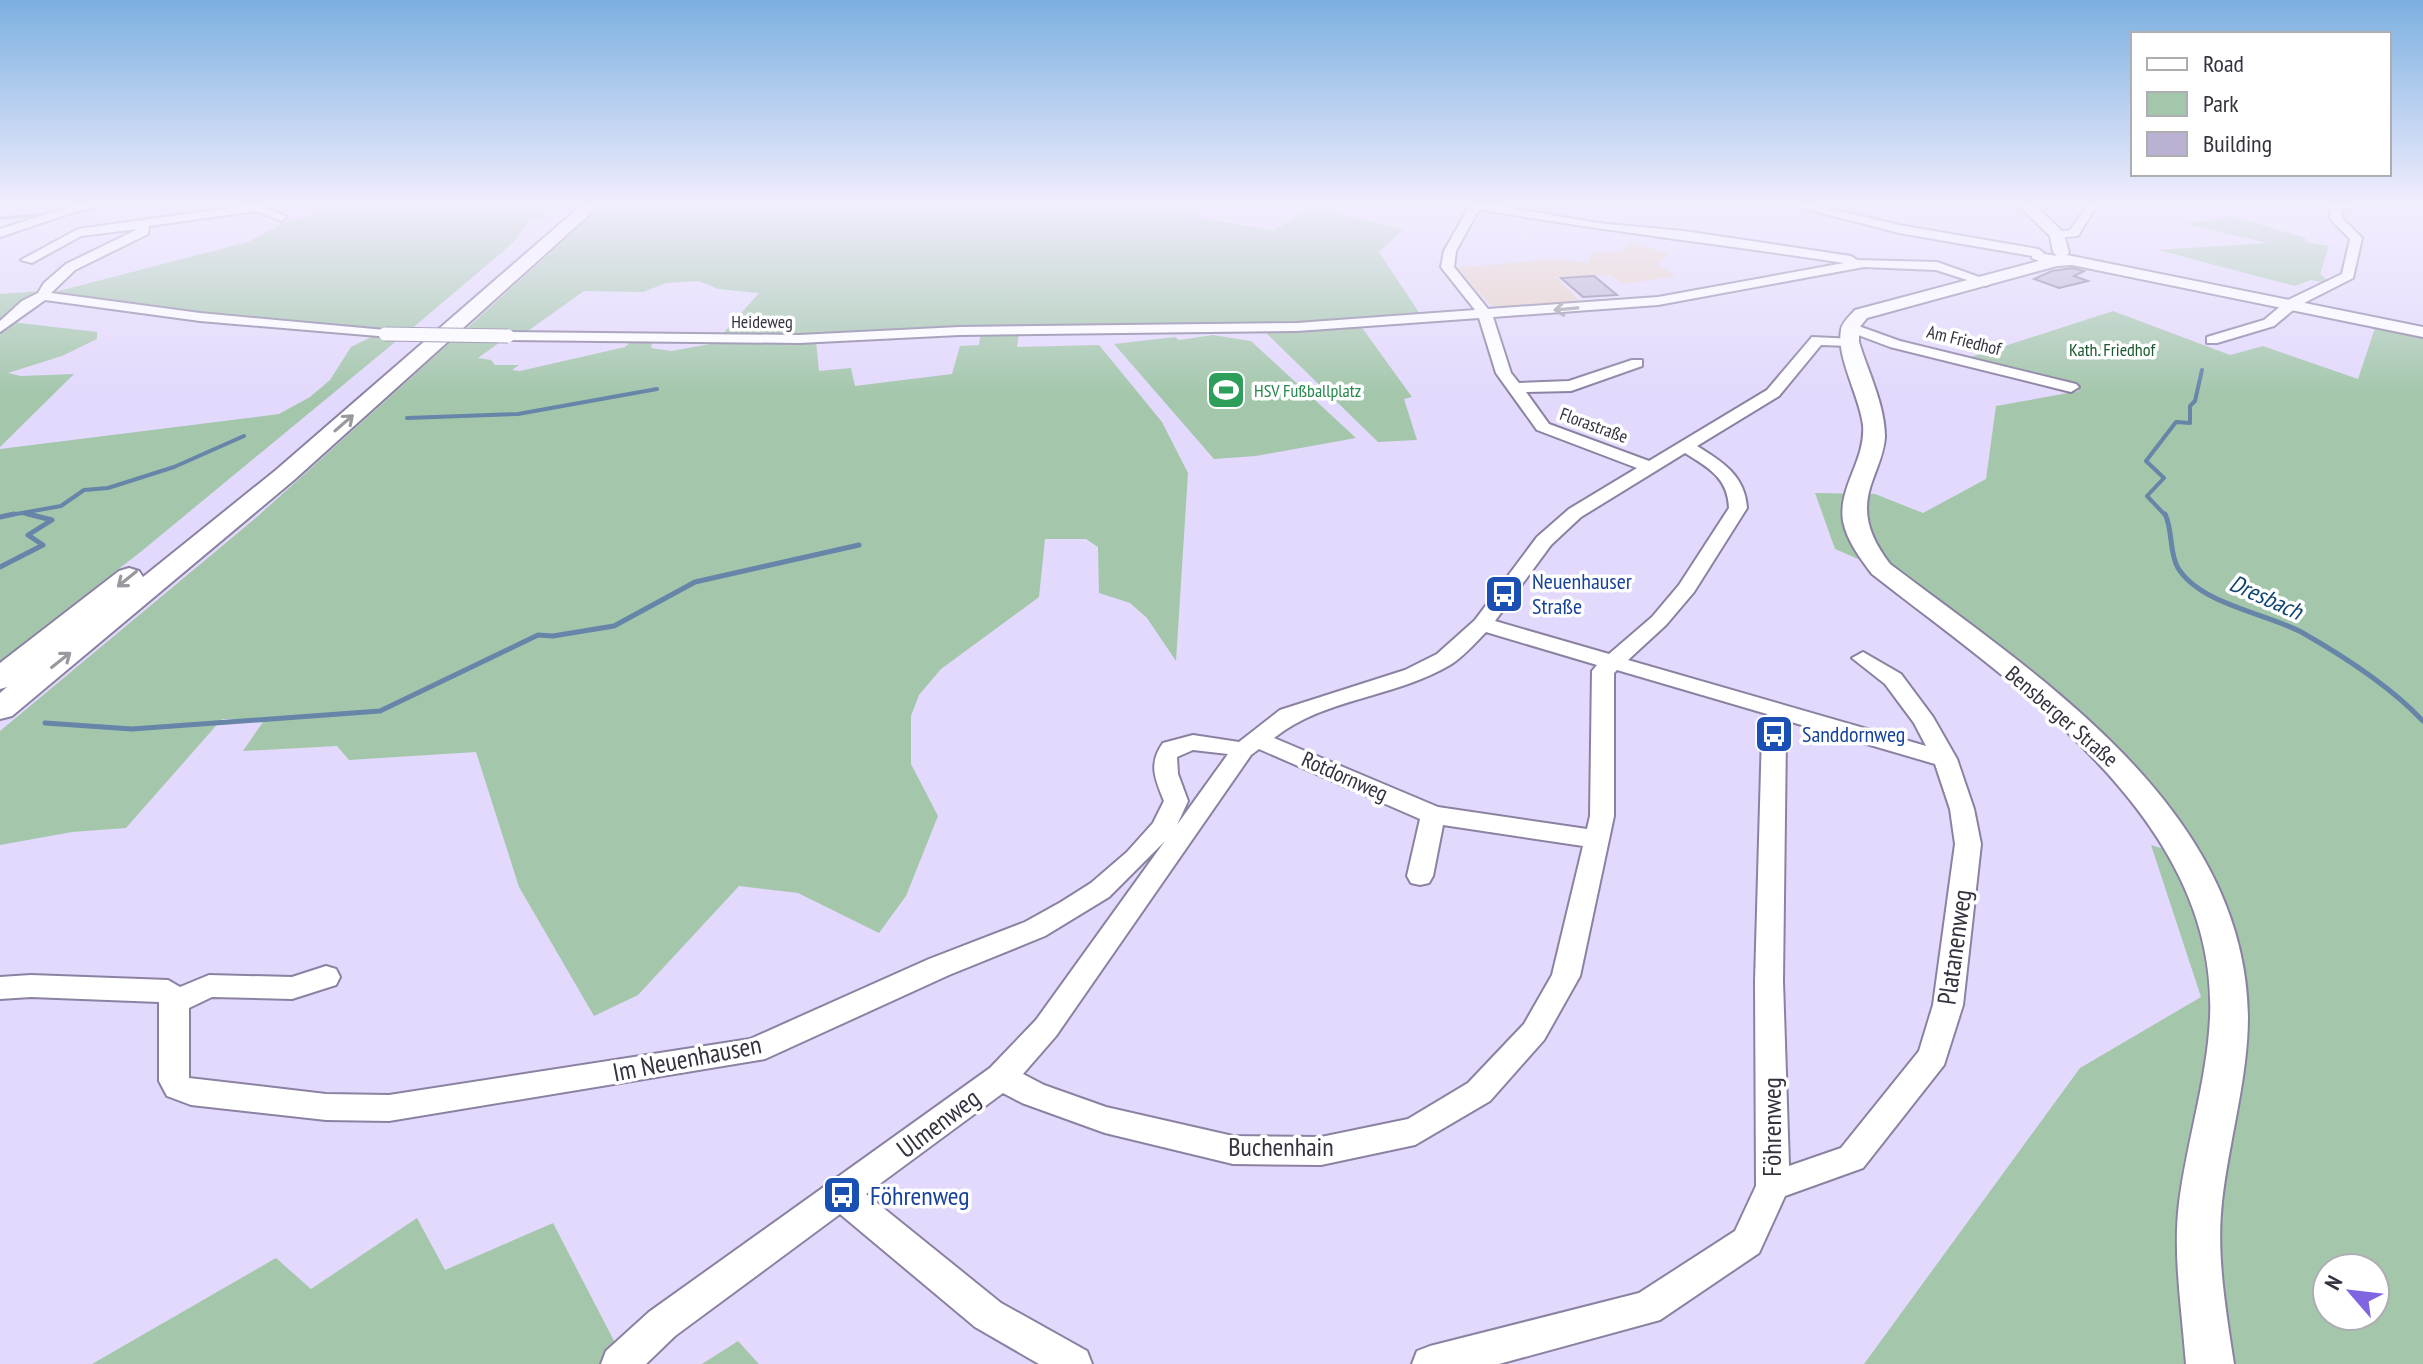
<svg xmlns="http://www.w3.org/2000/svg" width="2423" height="1364" viewBox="0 0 2423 1364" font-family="'PT Sans Narrow',sans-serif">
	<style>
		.built { fill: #d9cdf6 }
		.education { fill: #e6d0c4 }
		.green { fill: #a4c7ac; fill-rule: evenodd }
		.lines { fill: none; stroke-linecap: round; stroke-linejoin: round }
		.stream-far2 { stroke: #6685a8; stroke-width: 3 }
		.stream-far1 { stroke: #6685a8; stroke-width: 4 }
		.stream { stroke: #6685a8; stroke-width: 5 }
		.building { fill: #bbb2d3; stroke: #7f7695; stroke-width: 2 }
		.minor-casing { stroke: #8b82a2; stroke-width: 4 }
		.major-casing { stroke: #8b82a2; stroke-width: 4 }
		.highway-casing { stroke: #8b82a2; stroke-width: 4 }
		.minor { fill: #fff; fill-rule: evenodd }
		.major { fill: #fff; fill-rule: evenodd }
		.highway { fill: #fff; fill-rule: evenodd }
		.minor-bridge-casing { stroke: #8b82a2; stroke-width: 15; stroke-linecap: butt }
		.minor-bridge { stroke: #fff; stroke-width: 13 }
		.oneway { stroke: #9a989f }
		.labels { text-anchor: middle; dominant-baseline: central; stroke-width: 7; stroke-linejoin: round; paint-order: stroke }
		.far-street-label { font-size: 18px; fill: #35313f; stroke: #fff }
		.far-park-label { font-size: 18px; fill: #1c5830; stroke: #fff }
		.far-leisure-label { font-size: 18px; fill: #27864d; stroke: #fff; text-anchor: start }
		.transit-label { font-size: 22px; fill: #164399; stroke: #fff; text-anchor: start }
		.street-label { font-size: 22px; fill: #35313f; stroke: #fff }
		.water-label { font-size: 24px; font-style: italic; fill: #11456f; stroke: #fff }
		.near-street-label { font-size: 26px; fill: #35313f; stroke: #fff }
		.near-transit-label { font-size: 26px; fill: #164399; stroke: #fff; text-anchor: start }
	</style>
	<rect width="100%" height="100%" fill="#e3d9fc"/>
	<path class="built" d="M1905,203H2016L2032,219L1910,209Z"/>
	<path class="education" d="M1629,242L1669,254L1657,264L1676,276L1623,284L1610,275L1556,277L1579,301L1505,307L1492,306L1456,268L1556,259L1589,263L1591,253L1621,252Z"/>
	<g class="green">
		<path d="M357,203H560L541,218L530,219L514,242L409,331L164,311L51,293L248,242L287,221Z"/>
		<path d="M605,203H1208L1197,217L1273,231L1312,207L1403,230L1379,252L1422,317L1208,327L1206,323L1121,324L1109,327L720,337L759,293L718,289L699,281L666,283L643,292L584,291L525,333L463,332Z"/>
		<path d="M2232,216L2305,238L2306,242L2329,246L2320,274L2332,284L2311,280L2295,286L2158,250L2268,243L2185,224Z"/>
		<path d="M41,291L11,308L22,312L12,322L97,332V339L62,356L8,373L21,376L74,374L0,447V294Z"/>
		<path d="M2113,311L2230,355L2263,346L2358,379L2376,325L2423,334V1364H1864L2080,1068L2201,997L2151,845L2183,855L2123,770L1881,569L1835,549L1815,493L1875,494L1923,513L1986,479L1996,406L2079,391L2067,385L1965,359ZM2327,1268H2375V1316H2327Z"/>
		<path d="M1360,325L1412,397L1404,399L1417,440L1378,442L1263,330Z"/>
		<path d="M981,332H1019L1017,347L1099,345L1162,422L1188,473L1176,661L1147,618L1130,603L1099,593L1098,547L1086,539H1045L1039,597L941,669L919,695L911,716V764L938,816L906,896L879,933L798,893L739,886L638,995L594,1016L519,887L476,752L349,760L337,746L243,751L265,719H222L126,828L72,832L0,845V731L258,516L454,339L503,340L478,358L491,360L495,365H519L512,370L520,371L625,347L633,340L653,341L651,348L671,351L728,341H816L819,371L851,368L855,386L952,374L960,346L979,345Z"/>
		<path d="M1213,335L1251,341L1356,438L1256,456L1214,459L1114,344L1175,337L1179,340Z"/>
		<path d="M373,336L400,338L143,550L0,661V449L279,414L310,397L330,380L351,347Z"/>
		<path d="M417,1218L445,1270L553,1223L626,1364H92L276,1258L311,1289Z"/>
		<path d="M738,1341L759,1364H702Z"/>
	</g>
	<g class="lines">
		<g class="stream-far2">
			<path d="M74,213L127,203"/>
			<path d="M0,218L51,214"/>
		</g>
		<g class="stream-far1">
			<path d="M407,418L518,414L657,389"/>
			<path d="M22,513L61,506L84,490L108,488L174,467L244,436"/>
			<path d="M3,516L22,513L37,516"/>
			<path d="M2166,516L2147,496L2164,478L2146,461L2176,422L2190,423V406L2195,401L2202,370"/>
		</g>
		<g class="stream">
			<path d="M2165,514C2173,530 2169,553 2178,568C2201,605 2269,614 2303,633C2345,657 2390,686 2423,721"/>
			<path d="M0,517L14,514"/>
			<path d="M0,567L43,545L28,535L52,520L28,514"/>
			<path d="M45,723L132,729L380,711L538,635L553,636L614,626L695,582L859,545"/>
		</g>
	</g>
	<g class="building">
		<path d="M2072,268L2084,271L2074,276L2088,281L2059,288L2034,279L2052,271Z"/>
		<path d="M1594,276L1617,295L1583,297L1561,278Z"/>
	</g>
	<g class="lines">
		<defs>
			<g id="minor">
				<path d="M82,203H101L0,237V229Z"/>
				<path d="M1458,203H1485L1597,223L1684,231L1851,256L1857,260L1937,262L1993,282L1986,286L1936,270L1864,267L1658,305L1493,317L1511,373L1519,383L1569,381L1632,360H1642V366L1571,391L1526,392L1549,424L1649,461L1767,390L1812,337L1855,339L1857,342L1850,346L1821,345L1779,396L1697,446C1723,462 1745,476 1747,508L1694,592L1666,625L1628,660L1926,746L1914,723L1885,684L1852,658L1863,652L1901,674L1933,717L1957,759L1974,809L1981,844L1963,1005L1944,1065L1863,1168L1785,1196L1759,1253L1660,1320L1499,1364H1412L1417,1351L1430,1346L1639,1293L1735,1231L1756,1186L1755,981L1762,734L1767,714L1617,670L1614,673V816L1580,976L1544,1040L1490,1101L1415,1145L1321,1165L1233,1164L1105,1133L1022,1103L1003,1093L866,1194L1001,1303L1087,1351L1092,1364H1039L975,1327L840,1214L675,1336L646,1364H601L606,1351L649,1312L990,1068L1036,1020L1165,841L1109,897L1045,936L949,975L765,1059L389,1121L326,1120L191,1105L167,1096L159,1081V1002L31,997L0,999V977L31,975L168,980L180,987L209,975L292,977L326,966L336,969L340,977L336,985L292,999L212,997L189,1008V1078L326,1094L389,1095L750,1039L929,959L1025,922L1061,902L1091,883L1127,852L1153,823L1164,801C1155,779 1148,764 1163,743L1193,735L1239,742L1280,710L1405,670L1437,654L1475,620L1537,537L1569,509L1637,468L1537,430L1496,373L1479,318L1297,331L959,335L799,343L508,340L501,336L508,332L799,335L959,327L1297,323L1475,310L1441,267L1444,251L1469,207ZM1479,209C1600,231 1722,244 1844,263L1658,297L1488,309L1454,267L1456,251ZM1685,453C1709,468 1728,478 1729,508L1679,585L1652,617L1609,654L1495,621L1551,545L1581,517ZM1486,632L1597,665L1592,671L1590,816L1587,829L1438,807L1274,738C1324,698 1394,698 1450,665C1463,657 1475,643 1486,632ZM1788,721L1935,764L1950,809L1955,844L1933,1005L1919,1051L1841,1148L1789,1166L1783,981L1786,734ZM1259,749L1420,819L1407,876L1411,883L1420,885L1429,883L1433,876L1443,825L1583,846L1552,975L1524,1024L1468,1083L1408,1119L1321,1137L1233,1136L1106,1107L1044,1085L1023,1074L1056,1036L1251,755ZM1193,750L1228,754L1177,825L1188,801L1178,774L1177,757Z"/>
				<path d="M1784,203H1806L1899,225L2038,249L2044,253L2038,257L1899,233Z"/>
				<path d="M2090,203H2103L2092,213L2078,236L2054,238V232L2070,230Z"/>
				<path d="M2311,203H2376L2341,210L2343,219L2362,238L2353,278L2298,306L2274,326L2217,343H2207V337L2264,320L2288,300L2342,274L2350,239L2331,220L2329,208Z"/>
				<path d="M257,204L287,217L281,221L256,211L149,226L148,234L75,270L51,293L200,313L385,330L392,334L390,337L200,321L45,300L0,332V321L22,301L38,293L44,283L66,264L138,229L81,236L32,263L21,260L78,229Z"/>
				<path d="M1850,323L1900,341L2076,384L2079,387L2071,392L1890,347L1845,330V324Z"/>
			</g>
			<path id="major" d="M2016,203H2032L2063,232L2069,252L2067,255L2423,327V337L2072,265L2057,266L1867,318L1859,328V342C1868,372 1885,405 1885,437C1884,452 1878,465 1873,479C1860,512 1869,536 1890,564C2038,676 2245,808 2248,1016C2248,1078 2229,1140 2222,1202C2216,1255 2226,1311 2234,1364H2186L2185,1353C2181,1304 2173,1252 2179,1203C2187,1141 2207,1080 2210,1018C2219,817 2012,684 1872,574C1860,558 1847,541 1843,521C1838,487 1866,460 1863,425C1860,397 1836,357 1841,330C1842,322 1850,316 1855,310L2039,261L2032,258V252L2057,256L2053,252L2050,236Z"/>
			<path id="highway" d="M584,203H602L294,480L12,716L0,719V693L7,687L0,689V663L119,571L129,568L139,571L143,577L276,470Z"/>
		</defs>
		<use href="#minor" class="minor-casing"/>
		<use href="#major" class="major-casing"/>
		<use href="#highway" class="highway-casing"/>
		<use href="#minor" class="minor"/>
		<use href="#major" class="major"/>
		<use href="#highway" class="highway"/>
		<defs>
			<path id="minor-bridge" d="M385,334L508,336"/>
		</defs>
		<use href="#minor-bridge" class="minor-bridge-casing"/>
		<use href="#minor-bridge" class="minor-bridge"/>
	</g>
	<defs><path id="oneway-shaft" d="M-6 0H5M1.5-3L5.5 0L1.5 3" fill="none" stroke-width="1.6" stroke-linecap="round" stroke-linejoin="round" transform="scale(2)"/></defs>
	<g class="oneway">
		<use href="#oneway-shaft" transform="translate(1566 309) rotate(175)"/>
		<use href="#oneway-shaft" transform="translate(344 423) rotate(-41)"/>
		<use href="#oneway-shaft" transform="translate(127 579) rotate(141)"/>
		<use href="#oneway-shaft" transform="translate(61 660) rotate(-38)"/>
	</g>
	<linearGradient id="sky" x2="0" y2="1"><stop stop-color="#7cb0e0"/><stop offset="0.52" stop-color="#f2eefe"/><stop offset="1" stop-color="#f2eefe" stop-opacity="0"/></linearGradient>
	<rect width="2423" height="394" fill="url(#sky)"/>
	<defs>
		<symbol id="stadium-square" viewBox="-11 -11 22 22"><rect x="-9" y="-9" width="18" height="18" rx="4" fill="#2e9e5b" stroke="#fff"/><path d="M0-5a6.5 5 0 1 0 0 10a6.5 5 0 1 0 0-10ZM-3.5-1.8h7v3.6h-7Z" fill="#fff"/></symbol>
		<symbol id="bus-square" viewBox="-11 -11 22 22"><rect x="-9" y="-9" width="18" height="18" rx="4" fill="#1a4fb4" stroke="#fff"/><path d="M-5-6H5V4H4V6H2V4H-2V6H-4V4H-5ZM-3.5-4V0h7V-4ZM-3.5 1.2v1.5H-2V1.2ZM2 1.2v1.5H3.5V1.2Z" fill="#fff"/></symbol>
	</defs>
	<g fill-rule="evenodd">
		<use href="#stadium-square" x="1204" y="368" width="44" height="44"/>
		<use href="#bus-square" x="1482" y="572" width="44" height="44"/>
		<use href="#bus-square" x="1752" y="712" width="44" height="44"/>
		<use href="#bus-square" x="820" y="1173" width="44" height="44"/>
	</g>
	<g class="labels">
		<g class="far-street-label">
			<text x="762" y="321">Heideweg</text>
			<text transform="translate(1964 340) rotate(14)">Am Friedhof</text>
			<text transform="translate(1594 425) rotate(20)">Florastraße</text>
		</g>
		<g class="far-park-label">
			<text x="2112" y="349">Kath. Friedhof</text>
		</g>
		<g class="far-leisure-label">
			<text x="1254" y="390">HSV Fußballplatz</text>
		</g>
		<g class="transit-label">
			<text x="1532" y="581">Neuenhauser<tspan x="1532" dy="25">Straße</tspan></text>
			<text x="1802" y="734">Sanddornweg</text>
		</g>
		<g class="street-label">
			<text transform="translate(2062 716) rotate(41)">Bensberger Straße</text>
			<text transform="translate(1345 776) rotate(24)">Rotdornweg</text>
		</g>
		<g class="water-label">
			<text transform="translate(2266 597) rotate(24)">Dresbach</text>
		</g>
		<g class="near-street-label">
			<text transform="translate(1954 947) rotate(-82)">Platanenweg</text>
			<text transform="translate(687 1058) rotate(-11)">Im Neuenhausen</text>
			<text transform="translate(938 1123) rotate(-37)">Ulmenweg</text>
			<text transform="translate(1771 1127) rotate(-90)">Föhrenweg</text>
			<text x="1281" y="1146">Buchenhain</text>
		</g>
		<g class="near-transit-label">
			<text x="870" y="1195">Föhrenweg</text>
		</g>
	</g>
	<rect x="2131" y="32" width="260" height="144" fill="#ffffff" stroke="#aeadb2" stroke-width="2"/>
	<rect x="2147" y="58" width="40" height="12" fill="#ffffff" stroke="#aeadb2" stroke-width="2"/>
	<text x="2203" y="72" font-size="24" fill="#35313f">Road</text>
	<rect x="2147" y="92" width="40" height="24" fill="#a4c7ac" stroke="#aeadb2" stroke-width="2"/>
	<text x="2203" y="112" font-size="24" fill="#35313f">Park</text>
	<rect x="2147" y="132" width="40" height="24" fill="#bbb2d3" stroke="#aeadb2" stroke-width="2"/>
	<text x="2203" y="152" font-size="24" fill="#35313f">Building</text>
	<g transform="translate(2351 1292) rotate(298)"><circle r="38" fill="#ffffff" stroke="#aeadb2" stroke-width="2"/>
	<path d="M0-6L14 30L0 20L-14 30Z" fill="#8065e1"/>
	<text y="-12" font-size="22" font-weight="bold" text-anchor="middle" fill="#35313f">N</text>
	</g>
</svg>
